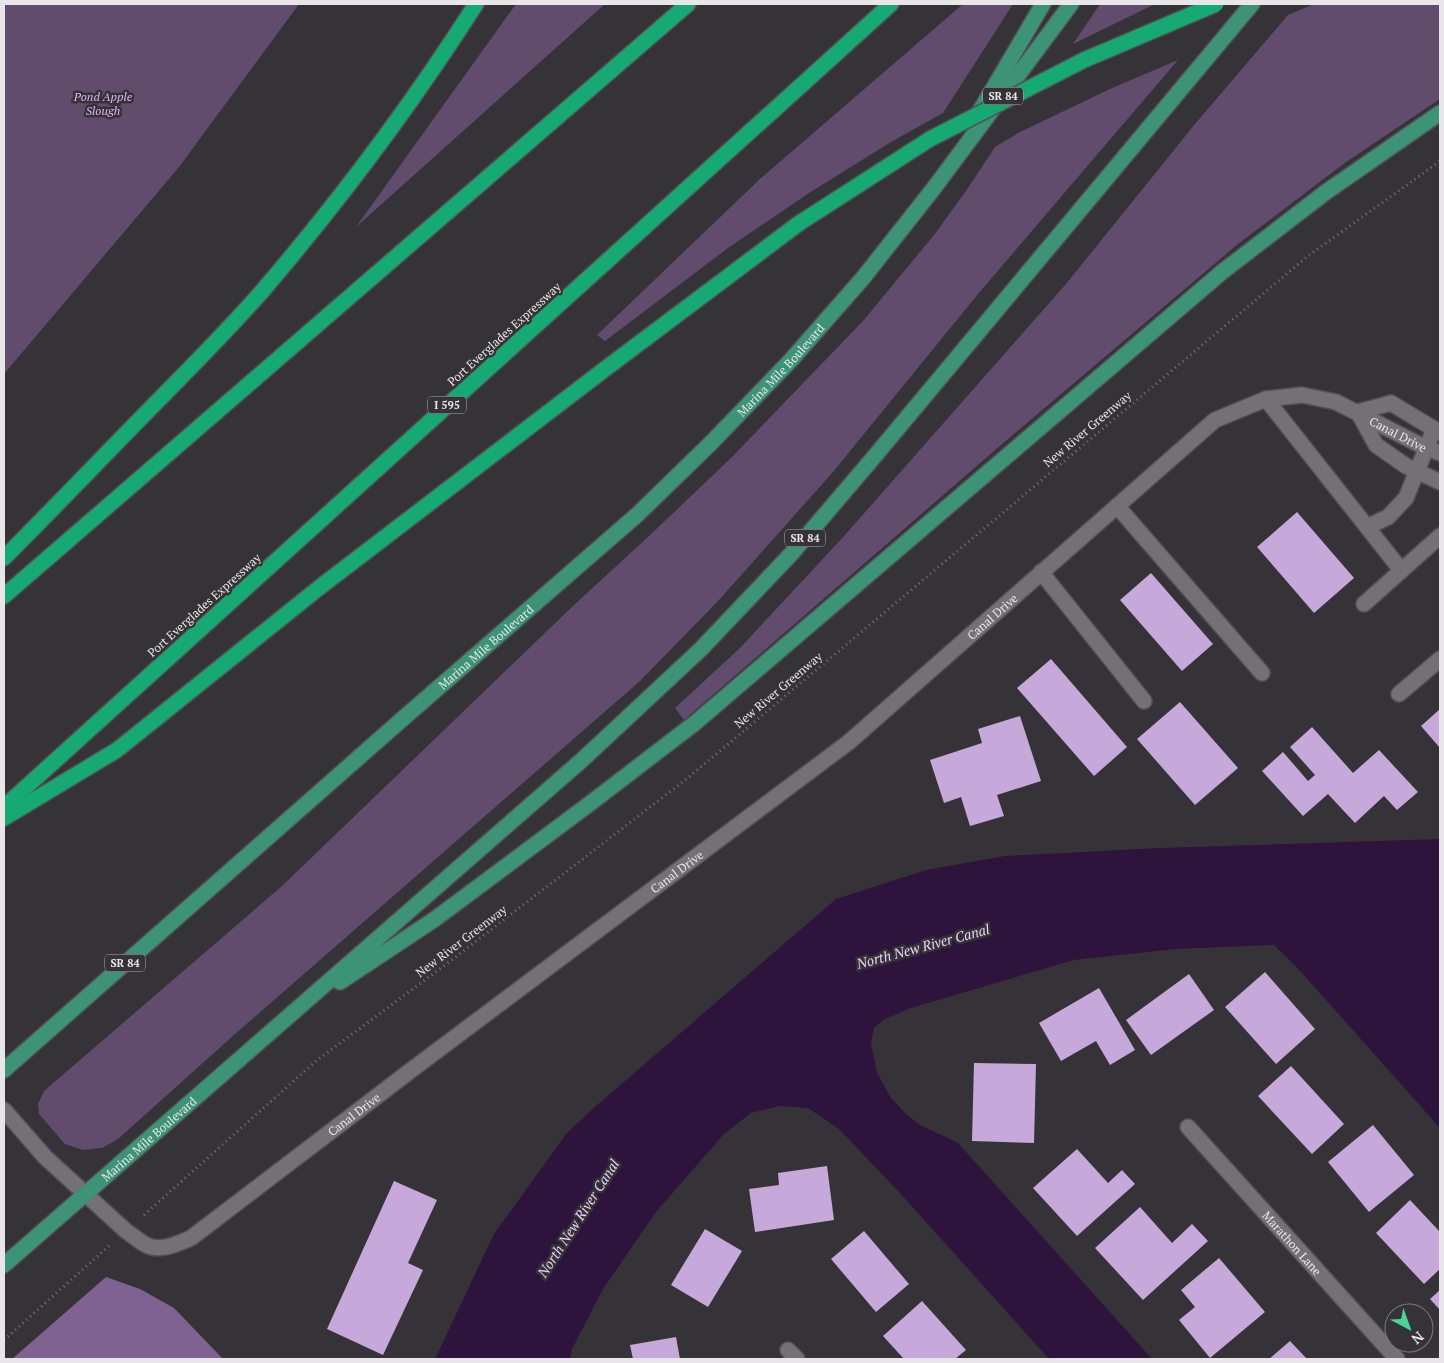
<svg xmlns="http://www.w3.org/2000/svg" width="1444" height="1363" viewBox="0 0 1444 1363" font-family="'PT Serif',serif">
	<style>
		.green { fill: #614c6e }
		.forest { fill: #7f6291 }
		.water { fill: #2e143d }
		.building { fill: #c7a8db }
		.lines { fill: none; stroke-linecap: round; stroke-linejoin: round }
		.service-casing { stroke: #524f54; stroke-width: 18 }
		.minor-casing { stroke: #524f54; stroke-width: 18 }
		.primary-casing { stroke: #524f54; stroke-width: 18 }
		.motorway-casing { stroke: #524f54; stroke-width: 18 }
		.path { stroke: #767477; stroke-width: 3; stroke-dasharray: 1 4; stroke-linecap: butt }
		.service { stroke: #747176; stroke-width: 15 }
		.minor { stroke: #747176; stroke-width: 15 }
		.primary { stroke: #3c9375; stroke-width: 15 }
		.motorway { stroke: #16a974; stroke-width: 15 }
		.motorway-bridge-casing { stroke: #524f54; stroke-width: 18; stroke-linecap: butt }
		.motorway-bridge { stroke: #16a974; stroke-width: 15 }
		.labels { text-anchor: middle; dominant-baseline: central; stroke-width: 5; stroke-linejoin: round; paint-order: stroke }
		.shield { fill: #353337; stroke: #b2b0b4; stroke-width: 1 }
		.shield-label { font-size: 11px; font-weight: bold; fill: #e8e6e9 }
		.park-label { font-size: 12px; font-style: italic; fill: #deb2f9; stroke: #353337 }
		.street-label { font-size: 12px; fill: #e8e6e9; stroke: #353337 }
		.water-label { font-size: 14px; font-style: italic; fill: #ead0fb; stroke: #353337 }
	</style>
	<rect width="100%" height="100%" fill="#353337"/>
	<g class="green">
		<path d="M4,4H299L179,167L4,374Z"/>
		<path d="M516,4H605L356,227Z"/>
		<path d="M963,4H1013L943,113L891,142L809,193L728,248L605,341L597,335L761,178Z"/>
		<path d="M1100,4H1155L1073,44Z"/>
		<path d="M1314,4H1440V99L1346,162L1238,244L1002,444L684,720L675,708L740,648L845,535L1066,284L1195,124L1288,15Z"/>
		<path d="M1178,60L978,294L833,472L718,601L640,681L235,1034L118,1139L102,1148L83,1150L65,1144L39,1114L38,1104L44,1091L282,886L575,604L648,537L731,458L863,321L934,235L968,188L995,147L1020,132L1110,89Z"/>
	</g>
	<path class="forest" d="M106,1277L140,1289L174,1308L223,1359H12Z"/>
	<path class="water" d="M1440,839V1128L1303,974L1274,945L1175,949L1074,960L911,1008L883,1020L874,1028L871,1043L877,1073L891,1098L906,1114L920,1125L958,1143L1152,1359H1049L900,1193L839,1129L808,1108L780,1106L751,1113L724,1134L656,1212L603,1289L572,1349L570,1359H435L494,1234L567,1133L596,1106L836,899L926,870L1005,856L1159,848Z"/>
	<g class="building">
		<path d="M1297,512L1354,578L1314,613L1257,547Z"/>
		<path d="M1151,573L1213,644L1182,671L1120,600Z"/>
		<path d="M1051,659L1127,747L1094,776L1017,688Z"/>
		<path d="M1180,702L1238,768L1195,805L1137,739Z"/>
		<path d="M1440,709V748L1421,726Z"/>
		<path d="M1020,716L1041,781L997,795L1004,816L970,826L961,797L944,803L930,760L982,743L978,729Z"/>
		<path d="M1312,727L1353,773L1379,750L1418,792L1397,810L1384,796L1355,823L1328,794L1303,816L1262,771L1283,752L1308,781L1315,775L1290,747Z"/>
		<path d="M1265,972L1315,1029L1276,1064L1225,1007Z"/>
		<path d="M1189,974L1214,1010L1151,1055L1126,1020Z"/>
		<path d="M1099,988L1135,1050L1110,1065L1096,1041L1061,1061L1039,1023Z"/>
		<path d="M974,1063L1036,1064L1034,1143L972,1141Z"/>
		<path d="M1291,1066L1344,1124L1312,1154L1258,1096Z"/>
		<path d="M1373,1125L1414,1175L1369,1212L1328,1162Z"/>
		<path d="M1077,1149L1108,1183L1122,1170L1135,1184L1077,1236L1033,1188Z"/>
		<path d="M827,1166L834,1220L755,1232L749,1189L779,1185L778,1173Z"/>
		<path d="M394,1181L437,1200L408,1263L423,1270L383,1355L327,1329Z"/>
		<path d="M1410,1200L1440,1232V1269L1424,1284L1376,1233Z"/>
		<path d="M1140,1207L1172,1243L1192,1224L1208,1241L1143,1300L1095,1248Z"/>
		<path d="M705,1229L742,1251L708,1307L671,1285Z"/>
		<path d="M864,1231L909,1284L876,1312L831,1259Z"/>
		<path d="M1219,1258L1265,1312L1210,1358L1179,1320L1195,1307L1181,1290Z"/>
		<path d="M1440,1290V1310L1430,1299Z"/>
		<path d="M922,1301L966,1350L955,1359H904L883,1336Z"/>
		<path d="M676,1337L680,1359H633L630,1345Z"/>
		<path d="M1290,1341L1307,1359H1269Z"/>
	</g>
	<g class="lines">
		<defs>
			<g id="service">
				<path d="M1266,399L1401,570"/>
				<path d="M1117,506L1262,673"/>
				<path d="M1367,527L1388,517L1406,498L1434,429"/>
				<path d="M1041,572L1144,701"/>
				<path d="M1364,604L1440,536"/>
				<path d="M1399,694L1440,659"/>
			</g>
			<g id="minor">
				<path d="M1358,412L1376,445L1406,466L1440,482"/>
				<path d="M1358,412L1391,403L1434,429L1440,432"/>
				<path id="s1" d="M4,1110L45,1157L126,1231C132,1235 139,1241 146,1245C161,1252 177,1244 191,1238L414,1068L849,742L1215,420L1266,399L1302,395L1336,402L1426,448L1440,453"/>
				<path id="s2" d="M1188,1127L1397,1359"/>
				<path d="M788,1350L797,1359"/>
			</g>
			<g id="primary">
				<path d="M974,121L1043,4"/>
				<path d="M340,982L435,919L588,805L695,723L1222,272L1326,192L1440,113"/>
				<path id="s3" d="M4,1070L399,722L638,514L712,442L791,360L863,278L934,188L1071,4"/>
				<path id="s4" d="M4,1265L582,760L701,649L793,552L874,457L1252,4"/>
			</g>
			<g id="motorway">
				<path d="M4,558C49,513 94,466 139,420C181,377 225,334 264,289C341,199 412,104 476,4"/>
				<path d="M4,596L688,4"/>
				<path d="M4,807L891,4"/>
				<path d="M4,818L117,750L320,587L605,369L798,224"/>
			</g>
		</defs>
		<use href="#service" class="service-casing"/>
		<use href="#minor" class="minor-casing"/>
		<use href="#primary" class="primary-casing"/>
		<use href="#motorway" class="motorway-casing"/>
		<g class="path">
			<path d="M144,1215L316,1061L453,959L689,777L1308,256L1440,161"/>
			<path d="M4,1340L109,1246"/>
		</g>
		<use href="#service" class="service"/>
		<use href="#minor" class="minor"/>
		<use href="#primary" class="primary"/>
		<use href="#motorway" class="motorway"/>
		<defs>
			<path id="motorway-bridge" d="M798,224L930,139L1084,60L1216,4"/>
		</defs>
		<use href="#motorway-bridge" class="motorway-bridge-casing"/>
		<use href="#motorway-bridge" class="motorway-bridge"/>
	</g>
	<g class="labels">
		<g class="shield">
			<rect x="983" y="87.5" width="40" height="17" rx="4"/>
			<rect x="428" y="396.5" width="38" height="17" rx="4"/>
			<rect x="785" y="529.5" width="40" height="17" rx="4"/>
			<rect x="105" y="954.5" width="40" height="17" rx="4"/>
		</g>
		<g class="shield-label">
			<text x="1003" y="96">SR 84</text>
			<text x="447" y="405">I 595</text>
			<text x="805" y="538">SR 84</text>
			<text x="125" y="963">SR 84</text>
		</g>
		<g class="park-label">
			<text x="103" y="96">Pond Apple<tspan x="103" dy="14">Slough</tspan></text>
		</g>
		<g class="street-label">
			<text transform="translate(504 334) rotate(-42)">Port Everglades Expressway</text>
			<text stroke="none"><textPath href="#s3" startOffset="1046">Marina Mile Boulevard</textPath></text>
			<text transform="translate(1087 429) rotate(-40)">New River Greenway</text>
			<text stroke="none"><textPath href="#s1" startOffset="1751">Canal Drive</textPath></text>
			<text transform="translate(204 605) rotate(-42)">Port Everglades Expressway</text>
			<text stroke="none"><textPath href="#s1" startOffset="1258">Canal Drive</textPath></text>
			<text stroke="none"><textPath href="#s3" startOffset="641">Marina Mile Boulevard</textPath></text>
			<text transform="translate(778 690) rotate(-40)">New River Greenway</text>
			<text stroke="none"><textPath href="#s1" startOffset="852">Canal Drive</textPath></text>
			<text transform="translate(461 941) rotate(-37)">New River Greenway</text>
			<text stroke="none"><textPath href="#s1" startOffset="448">Canal Drive</textPath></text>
			<text stroke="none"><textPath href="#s4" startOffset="192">Marina Mile Boulevard</textPath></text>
			<text stroke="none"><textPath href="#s2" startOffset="156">Marathon Lane</textPath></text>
		</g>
		<g class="water-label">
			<text transform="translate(923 946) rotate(-15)">North New River Canal</text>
			<text transform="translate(578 1218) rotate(-57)">North New River Canal</text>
		</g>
	</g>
	<rect width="1444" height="1363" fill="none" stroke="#e8e6e9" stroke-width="10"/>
	<g transform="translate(1409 1328) rotate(139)"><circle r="24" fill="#353337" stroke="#7d7b7e"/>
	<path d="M0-4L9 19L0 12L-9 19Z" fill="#4dd39a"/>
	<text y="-8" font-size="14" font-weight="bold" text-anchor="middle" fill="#e8e6e9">N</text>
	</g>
</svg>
